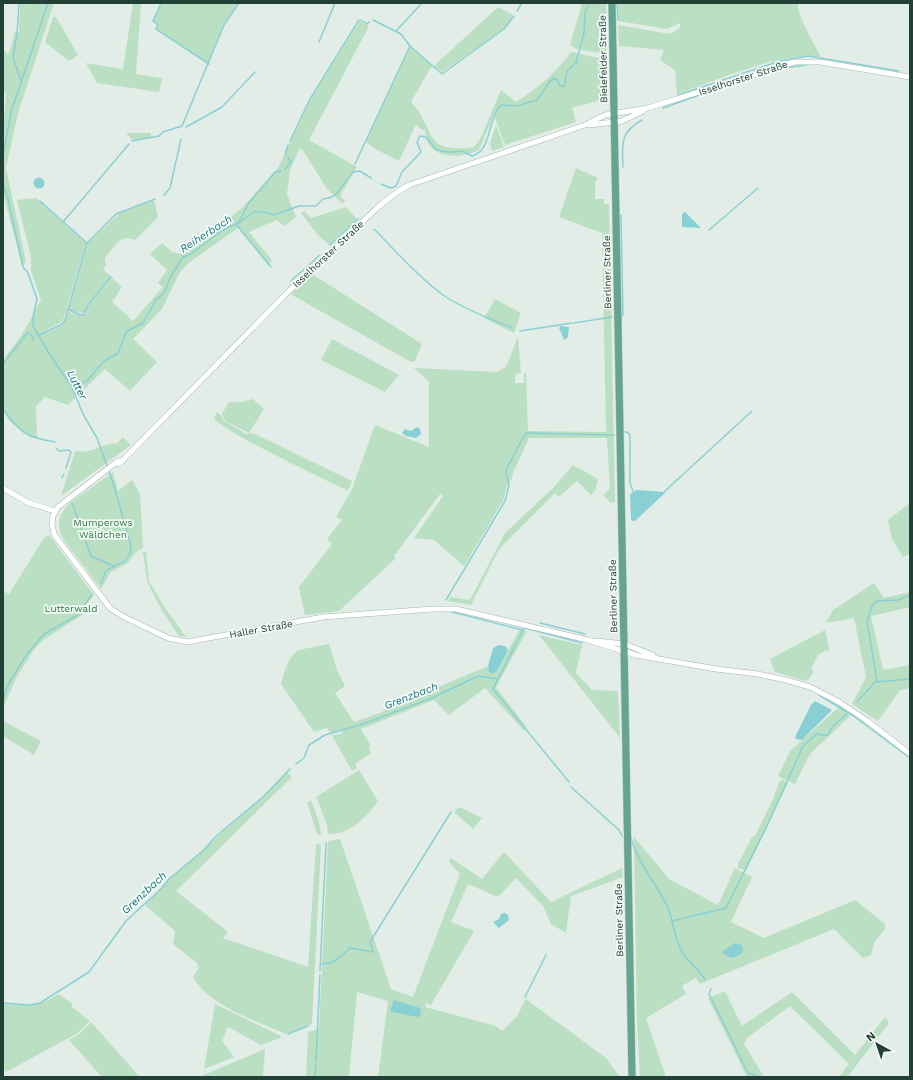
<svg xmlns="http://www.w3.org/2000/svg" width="913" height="1080" viewBox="0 0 913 1080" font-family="'Work Sans',sans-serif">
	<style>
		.green { fill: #bbdfc2 }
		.water { fill: #89d0d5 }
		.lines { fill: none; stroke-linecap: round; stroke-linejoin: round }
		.stream { stroke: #89d0d5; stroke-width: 1.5 }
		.minor-casing { stroke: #a5b6af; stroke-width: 6 }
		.major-casing { stroke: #c1cac6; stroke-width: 8 }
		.minor { stroke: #fff; stroke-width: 5 }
		.major { stroke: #65a58f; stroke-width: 7 }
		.labels { text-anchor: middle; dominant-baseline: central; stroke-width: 3.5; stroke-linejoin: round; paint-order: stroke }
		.street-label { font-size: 10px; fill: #224035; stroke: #f4faf6 }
		.park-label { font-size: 10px; fill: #2a7941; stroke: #f4faf6 }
		.water-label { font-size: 11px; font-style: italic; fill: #19777f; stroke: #f4faf6 }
	</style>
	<rect width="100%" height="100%" fill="#e3ede8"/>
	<g class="green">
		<path d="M20,3L28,5V3H54L18,113L6,168L26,262L22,266L3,193V131L6,93L3,92V50L9,54L15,32H19Z"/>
		<path d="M133,3H141L136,74L162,78L159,92L97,83L86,63L123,69Z"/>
		<path d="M161,3H238L223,25L209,63L157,29L159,23L154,21Z"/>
		<path d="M582,3H606V54L577,49L570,45Z"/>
		<path d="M618,3H798C797,17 815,44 821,57C781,51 716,81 677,94L675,70L660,60L664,50L619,46L618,25L670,34L680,28V23L667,29L619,21Z"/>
		<path d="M498,7L513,15L504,29L442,72L434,66Z"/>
		<path d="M53,17H56L78,55L69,61L45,42Z"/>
		<path d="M360,21L369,26L309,140L357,167L340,196L345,201L343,204L327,189L304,152L300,148L290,170L287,194L296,217L285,226L276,220L249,232L272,260L268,265L238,228L187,264L179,274L162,309L133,339L157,362L130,391L105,369L68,405L45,397L36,406L37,439L31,438L9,421L3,410V360L21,336L41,300L31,271V257L17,200L36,198L86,243L64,318L61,322L46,331L47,333L62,325L68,311L78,316L83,315L89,304L112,278L122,287L112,302L133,321L163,287L158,283L167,270L150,254L162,243L172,252L182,254L190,250L242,208L278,168L311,99Z"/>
		<path d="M410,47L433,67L430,69L411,102C438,130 420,154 474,147L480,139L501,90L516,102C538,88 556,73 571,52L604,59L607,61V98L572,108L576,122L505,145L495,118L496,114H494L479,150C459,160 425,159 425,130L420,129L416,124L399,161L375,149L366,142Z"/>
		<path d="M496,125L504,147L492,151L490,143Z"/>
		<path d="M126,133H151V137L132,140Z"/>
		<path d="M576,168L598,178L595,183V199H604V204H609L615,502L611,503L603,495L610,488L607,438H529L513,473L511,481L508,482L503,501L464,566L434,540L414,538L443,496L440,494L394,556L396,558L339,611L305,615L299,587L332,544L327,539L342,520L336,517L352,489L375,425L429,447V382L414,368L497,372L506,367L518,337L521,373L515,374V383H524V373H526L528,431L606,432L602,233L559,217Z"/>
		<path d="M154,200L158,217L135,240C118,233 115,249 105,257V261L107,265L103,269L111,277L88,302L84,312L79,314L69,309L88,243L120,213Z"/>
		<path d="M346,207L357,219L329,245L317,234L301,213L304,211L311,218Z"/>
		<path d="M312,274L422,344L415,361L411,362L292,295V293Z"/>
		<path d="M495,299L521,313L514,333L484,318Z"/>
		<path d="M332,339L399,375L385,392L321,360Z"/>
		<path d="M253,399L264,409L249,433L225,421L222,414L229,402H242Z"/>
		<path d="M217,412L221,415L224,421L246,434L253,433L352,481L348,491C328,481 221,431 214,418Z"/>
		<path d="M123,437L131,445L61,496L75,451C90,455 102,443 117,443Z"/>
		<path d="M573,465L598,479L595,491L591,495L577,481L559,497L555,493L499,549L471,605L448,601L450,597L470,600L505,533L553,488Z"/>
		<path d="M113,472L118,491L132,480L140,494L143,548L136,552L128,563L111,572L101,589L63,539C55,524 59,513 71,502Z"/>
		<path d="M910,503V554L903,557L892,539L888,520Z"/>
		<path d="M49,535L94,595L86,605L82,615L43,640L34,650L16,678L3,708V591L9,594L44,538Z"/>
		<path d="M143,552H146L149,581L165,608L186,637L179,636L161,609L147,581Z"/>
		<path d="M874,583L884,598L910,592V607L871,616L883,670L910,665V688L900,690L878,721L852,704L866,677L854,618L826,623L833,610Z"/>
		<path d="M520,629L527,631L496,687L527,728L524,731L485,688L449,715L434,700L361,729L371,746L369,748L371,753L355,764L357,768L352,771L332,735L342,734L341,730L330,733L327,728L314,732L281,684C284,673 288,657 298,650L329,644L337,670L345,686L335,693L354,722L380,713L386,709L488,666L489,672L497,671Z"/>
		<path d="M825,630L830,652L827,650L818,655L811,669L814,671L810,678L805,681L775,672L770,659Z"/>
		<path d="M539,635L582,645L576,673L592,690L618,691L620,738Z"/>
		<path d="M839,707L850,716L810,754L795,784L778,776L790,751Z"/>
		<path d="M3,721L41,741L34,755L3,736Z"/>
		<path d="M359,770L378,801C366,818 349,835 328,834L327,825L316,797Z"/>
		<path d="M287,772L292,777L176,891L228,932L223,938L308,967L316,844L321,845L312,1024L286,1034C257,1021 210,1007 193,977L199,968L197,963L173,944L175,933L174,930L145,905L169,879L264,796Z"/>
		<path d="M782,779L788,783L746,871L738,868V864L752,837L755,836L773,799L779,782Z"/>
		<path d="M311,800L319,822L321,835L317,834L307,803Z"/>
		<path d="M459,807L482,818L473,829L454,812Z"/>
		<path d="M634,837L669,879L718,905L735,868L752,877L731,922L764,938L855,900L885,924V929L874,943L871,955L863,958L834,929L700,984L696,978L682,986L686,994L646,1018L666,1077H640L637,1021Z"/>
		<path d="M340,839L391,989L413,997L460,874L449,862L451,858L482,879L504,852L551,902L622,868L623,877L571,896L566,933L551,924L543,906L516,878L498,897L468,884L451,922L474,931L431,1005L426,1003L425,1007L496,1026L502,1031L517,1016L526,999L606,1058L620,1077H378L388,1001L357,992L349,1077H306L308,1032L319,1029L328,841Z"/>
		<path d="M725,991L742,1026L792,992L855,1055L885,1017L889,1023L849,1075L851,1077H839L849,1064L790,1006L747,1038L744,1044L764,1077H747L708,998Z"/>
		<path d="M58,994L72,1003V1007L90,1021L78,1033L6,1072L3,1067V1004C27,1005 37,1009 58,994Z"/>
		<path d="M215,1004L281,1036L280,1038L261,1045L228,1027L222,1041L234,1057L204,1069Z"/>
		<path d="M91,1022L137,1074L140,1077H102L69,1040L79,1034Z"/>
		<path d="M265,1049L263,1077H199Z"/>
	</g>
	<g class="water">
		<circle cx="39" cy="183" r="5.5"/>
		<path d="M685,212L701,228L682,227V214Z"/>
		<path d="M561,326L569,327L568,337L564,340L559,328Z"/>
		<path d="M417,427L420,429L421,434L416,438L406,436L402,433L405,429L411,431Z"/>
		<path d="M636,490L666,492L635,521H633L631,520L630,494Z"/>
		<path d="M499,645L505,646L508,650L497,671L492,674L489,672L488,666L493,648Z"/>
		<path d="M815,701L832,710L802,740L796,739L795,737L811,705Z"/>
		<path d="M505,913L508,915L509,920L499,928L493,922L499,919L501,914Z"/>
		<path d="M735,943L742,945L743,950L741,954L732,958L723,954V951Z"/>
		<path d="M394,1000L420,1008L421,1009L420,1016L418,1017L391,1012L390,1011Z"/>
	</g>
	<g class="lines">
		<g class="stream">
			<path d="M19,3L17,34L13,58L21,80"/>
			<path d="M161,3L153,21L158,24L156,29L209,64"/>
			<path d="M617,3L618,20"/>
			<path d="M517,11L522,3"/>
			<path d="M361,20L367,24L369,22"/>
			<path d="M373,20L401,34L410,46L442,74L504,29L514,16"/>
			<path d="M396,31L422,3"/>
			<path d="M319,42L335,3"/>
			<path d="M784,68L806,65"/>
			<path d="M736,83L753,77"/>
			<path d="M678,95L780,61L808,56L899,71"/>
			<path d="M663,108L714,90"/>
			<path d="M186,127L222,107L255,72"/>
			<path d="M132,141L159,136L163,132L182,126L224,25L239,3"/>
			<path d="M290,141L310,99L359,20"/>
			<path d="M285,154L288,145"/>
			<path d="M3,156L11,112L48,3"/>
			<path d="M355,164L410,46"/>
			<path d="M623,167C622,144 620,132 642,120"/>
			<path d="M285,169L291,162L288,157"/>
			<path d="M3,184L8,199L23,267L28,273L37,299L33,317V326L50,355L72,387L83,414L97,438L113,483L131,546C130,564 119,562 106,571L101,583"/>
			<path d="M381,184L391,188L396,186L402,172L421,152L417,142L420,136C429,136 429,142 434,147C440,154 455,152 462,151L472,156C492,150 487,122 499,107L503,105L517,106L537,100L550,81L555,78L558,81L559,85L564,87L567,71L576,63L584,33L585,12L590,3"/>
			<path d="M164,195L170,188L181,139"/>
			<path d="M40,201L87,243"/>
			<path d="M621,215L623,315L621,317"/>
			<path d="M63,222L129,144"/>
			<path d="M239,222L248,204L275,172L281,171"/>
			<path d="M236,224L271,267"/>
			<path d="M374,229C396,251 417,276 443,295C463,309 489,318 512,328"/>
			<path d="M709,230L758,188"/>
			<path d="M330,245L358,219"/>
			<path d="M291,281L320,255"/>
			<path d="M68,309L79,315H83L89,303L111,277"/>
			<path d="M574,323L612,317"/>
			<path d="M520,331L572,323"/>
			<path d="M38,336L62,324L65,320L87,243L116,214L155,199"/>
			<path d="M3,364L28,332L33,337V340"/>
			<path d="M72,387L87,381L103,362L118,353L127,331L143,323L156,300L164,293L171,276L183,257L191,254L221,231L240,222L254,212H264L274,215L299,206H316L323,199L332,197L336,194L353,172L360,171L371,178"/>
			<path d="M3,409C21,433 25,437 55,442"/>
			<path d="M623,432H627L630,435V483L633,491"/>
			<path d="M56,448L59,451L69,450L71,452L66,468"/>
			<path d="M62,478L64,474"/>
			<path d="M665,491L752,411"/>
			<path d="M72,503L91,556L113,566"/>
			<path d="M446,600L505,501L509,485L506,473L507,468L524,436L527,433L614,435"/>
			<path d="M448,611L523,630L493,689L569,782"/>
			<path d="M540,623L585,634"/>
			<path d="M522,630L525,628L582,643"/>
			<path d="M877,681L867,621L872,606L876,601L898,600L910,595"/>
			<path d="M819,695L852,715L910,758"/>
			<path d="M3,701L7,686L27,654L44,634L78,615L92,594"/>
			<path d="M857,702L875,682L910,679"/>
			<path d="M296,764L304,758L309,745L325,735L363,724L432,698L478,676L498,679"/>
			<path d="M571,787L619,830L622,836"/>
			<path d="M631,838C638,864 657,884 668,908C674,923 674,938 682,952C689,963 699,969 705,980"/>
			<path d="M672,921L726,908L767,826L803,746L818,733L820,735H828L832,727L849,712"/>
			<path d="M321,964C334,965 341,956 350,948L373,952L370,942L451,812"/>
			<path d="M320,971L326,843"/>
			<path d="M711,989L709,994L748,1073L761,1077"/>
			<path d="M525,997L546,955"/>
			<path d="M3,1003L30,1005L40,1003L89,972L126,921L162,888L169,879L205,849L214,838L264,796L290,769"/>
			<path d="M288,1034L308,1026"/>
			<path d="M316,1061L320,975"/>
			<path d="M315,1077L316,1064"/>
		</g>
		<defs>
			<g id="minor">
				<path d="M590,125L622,121L643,111"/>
				<path d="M120,461H118L58,507L53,516L52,524L54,534L59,541L110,608L122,616L168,638L187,642L323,617L433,609H456L588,640L636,655L716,669L758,674L786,680L810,687L839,702L866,720L910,754"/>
				<path d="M119,464L287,293L377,208L397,192L409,185L585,125L605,115L648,108L794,62H820L910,77"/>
				<path d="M3,488L29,503L55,511"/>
				<path d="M597,641L624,644L653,655"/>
			</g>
			<path id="major" d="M612,3L632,1077"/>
		</defs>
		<use href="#minor" class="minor-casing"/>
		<use href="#major" class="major-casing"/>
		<use href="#minor" class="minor"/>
		<use href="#major" class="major"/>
	</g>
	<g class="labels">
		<g class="street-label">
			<text transform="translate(603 59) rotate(-91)">Bielefelder Straße</text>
			<text transform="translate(743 78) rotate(-18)">Isselhorster Straße</text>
			<text transform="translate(328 254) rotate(-43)">Isselhorster Straße</text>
			<text transform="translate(607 272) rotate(-91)">Berliner Straße</text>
			<text transform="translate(613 596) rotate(-91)">Berliner Straße</text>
			<text transform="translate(261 629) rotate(-10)">Haller Straße</text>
			<text transform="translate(619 920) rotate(-91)">Berliner Straße</text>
		</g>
		<g class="park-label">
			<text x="103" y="522">Mumperows<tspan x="103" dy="12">Wäldchen</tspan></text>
			<text x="71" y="608">Lutterwald</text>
		</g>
		<g class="water-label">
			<text transform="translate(206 234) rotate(-33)">Reiherbach</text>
			<text transform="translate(77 385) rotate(63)">Lutter</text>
			<text transform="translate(411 696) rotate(-21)">Grenzbach</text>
			<text transform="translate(144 893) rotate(-43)">Grenzbach</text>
		</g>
	</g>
	<rect width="913" height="1080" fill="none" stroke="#224035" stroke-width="8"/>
	<g transform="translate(877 1044) rotate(320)" stroke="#f4faf6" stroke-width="3" paint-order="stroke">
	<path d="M0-3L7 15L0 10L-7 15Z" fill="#224035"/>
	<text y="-6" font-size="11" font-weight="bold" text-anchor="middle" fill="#224035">N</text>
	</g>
</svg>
